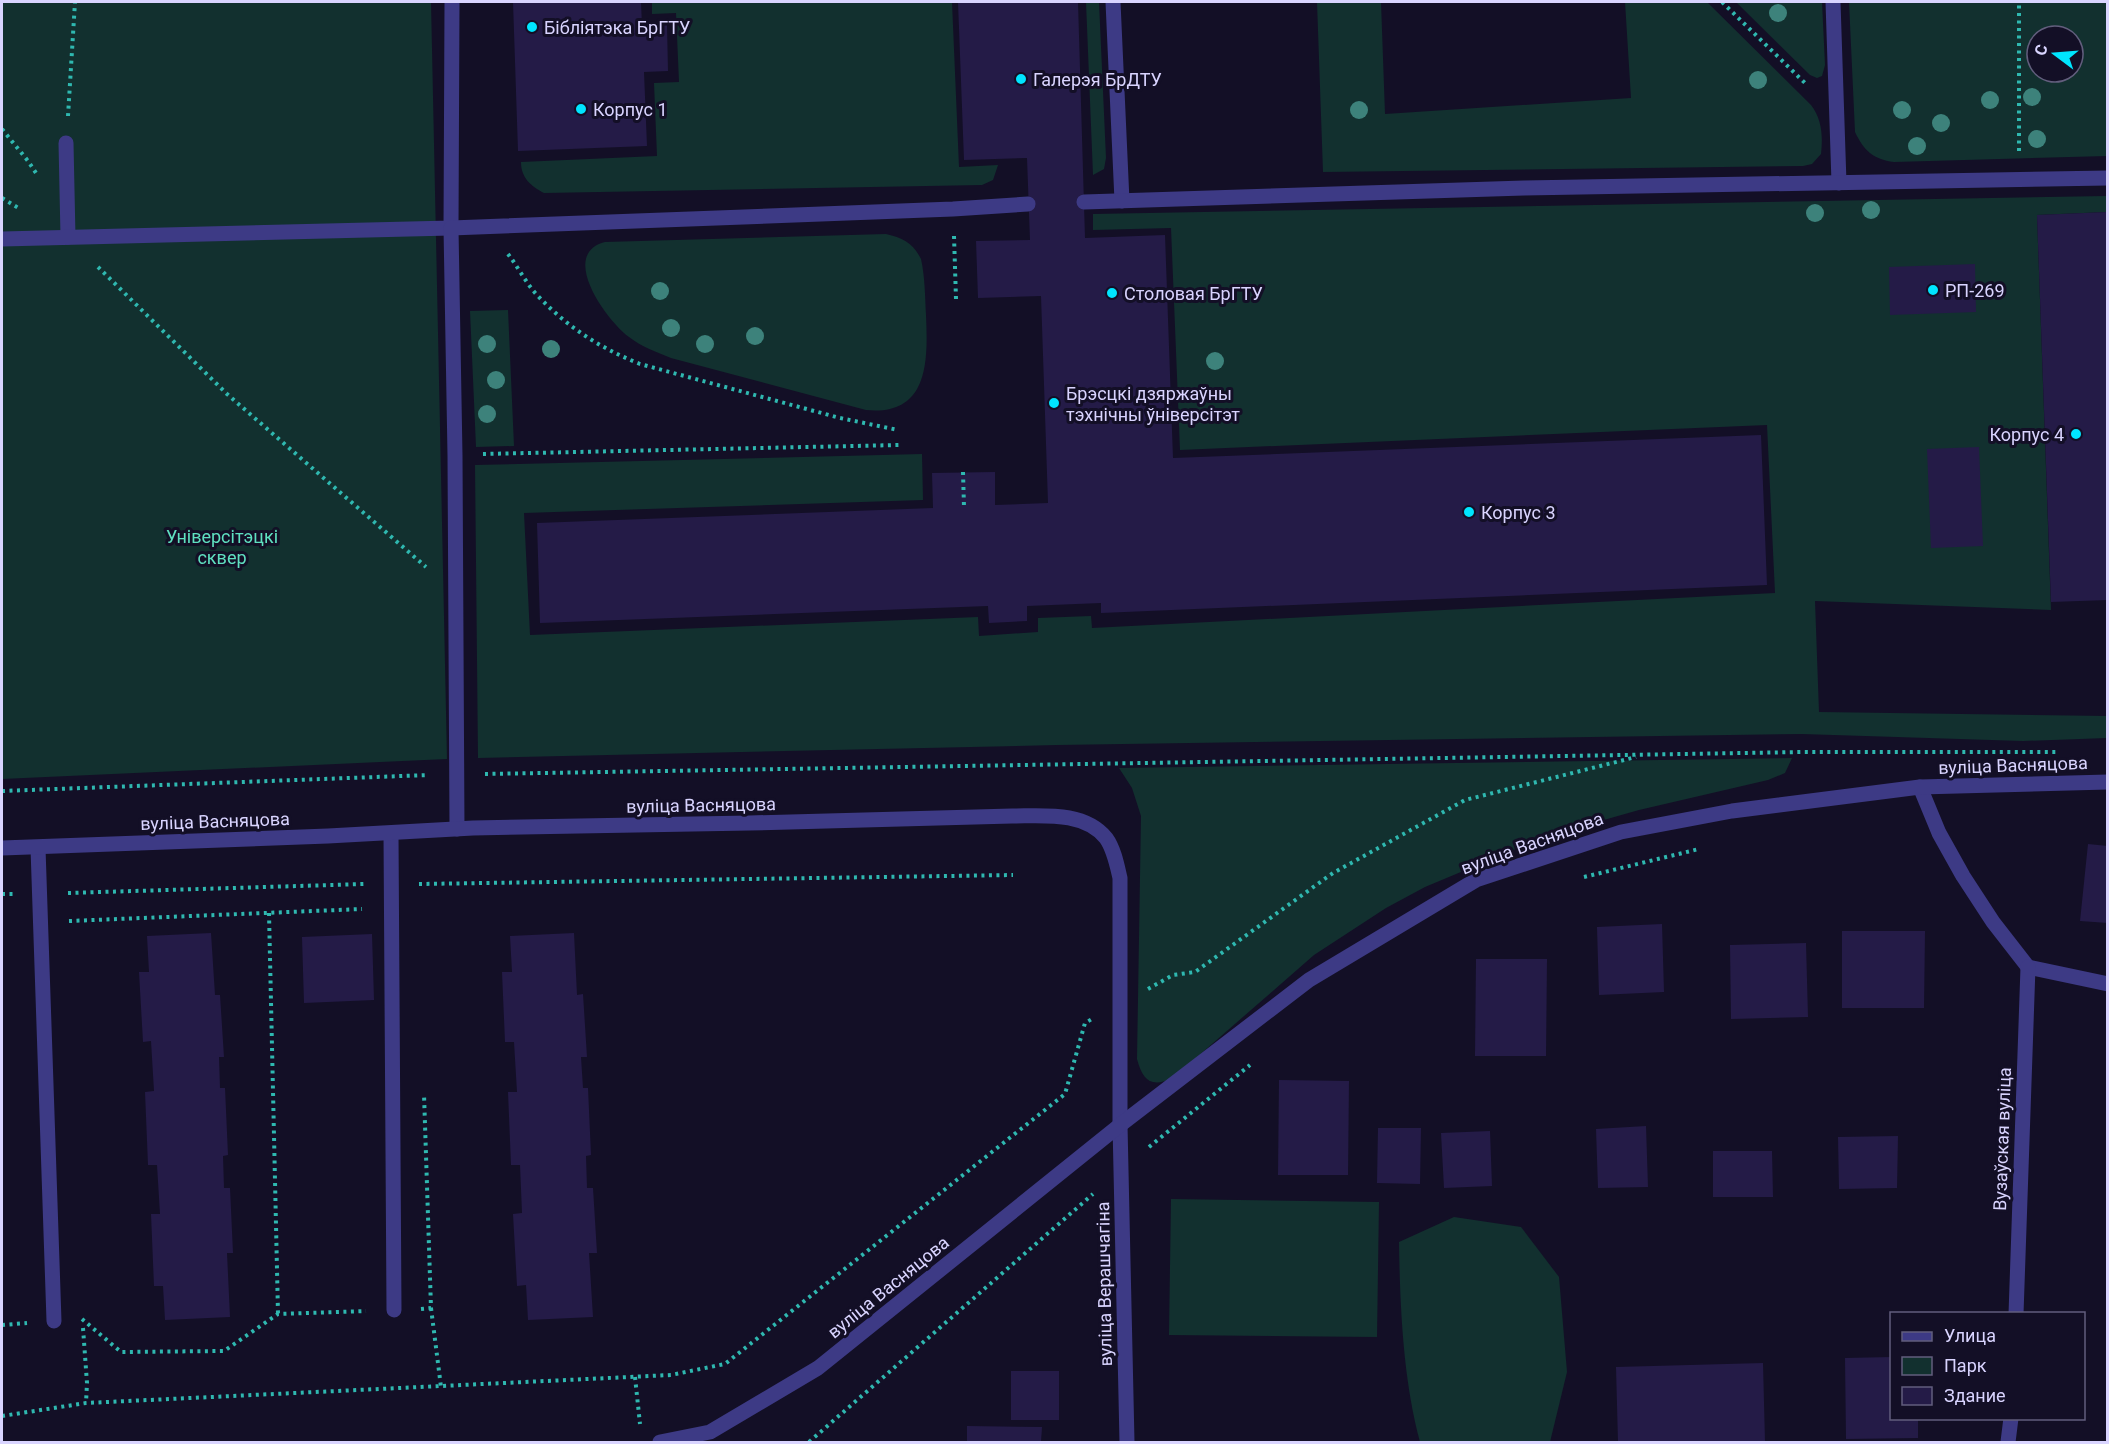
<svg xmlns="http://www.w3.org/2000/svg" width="2109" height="1444" viewBox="0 0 2109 1444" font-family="Roboto,sans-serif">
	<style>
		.green { fill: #12302f; fill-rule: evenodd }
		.building { fill: #241b47 }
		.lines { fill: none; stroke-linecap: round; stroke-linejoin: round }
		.path { stroke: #2fb8b0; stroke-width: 4; stroke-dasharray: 3 4.5; stroke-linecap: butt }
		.service { stroke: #3d3a85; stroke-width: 15 }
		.minor { stroke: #3d3a85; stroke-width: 15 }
		.tree { fill: #3d827b }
		.poi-dot { fill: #00e5ff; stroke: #130f26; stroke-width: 2 }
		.labels { text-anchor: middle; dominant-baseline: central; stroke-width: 6; stroke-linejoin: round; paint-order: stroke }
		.poi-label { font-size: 18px; fill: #d9d4ff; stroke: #130f26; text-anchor: start }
		.park-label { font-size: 18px; fill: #5fe0c0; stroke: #130f26 }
		.street-label { font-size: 18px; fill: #d9d4ff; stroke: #130f26 }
	</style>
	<rect width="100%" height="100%" fill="#130f26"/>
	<g class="green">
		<path d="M2,2H431L447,759L2,779Z"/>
		<path d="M652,2H952L959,167L998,165L993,180L982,185L544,193C531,186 521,178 521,162L657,156L654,83L679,82L676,13L652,14Z"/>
		<path d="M1086,2H1099L1106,158L1104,169L1093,175Z"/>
		<path d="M1317,2H1381L1385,114L1631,98L1625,2H1707L1811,105C1822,119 1823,137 1821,154L1812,164L1803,166L1323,172Z"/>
		<path d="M1736,2H1822L1825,65L1822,76L1817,78L1810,75Z"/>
		<path d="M1849,2H2107V156L1894,162C1873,159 1864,151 1855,132ZM2037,36H2073V72H2037Z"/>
		<path d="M2107,196V212L2037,215L2051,610L1815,601L1819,712L2107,716V738L2023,741L1802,734L1057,745L478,758L475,465L922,454L923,500L524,513L530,635L978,617L979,636L1038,632V618L1091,616L1092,628L1775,593L1767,425L1180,450L1171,228L1093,230V214Z"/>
		<path d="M886,234C903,238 913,243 921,259C925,277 925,296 926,315C928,361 929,416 866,410L671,358C656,352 642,347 629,337C607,321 558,254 605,242Z"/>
		<path d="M508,310L514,446L476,447L470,311Z"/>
		<path d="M1792,758L1785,773L1768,780L1639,810L1579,827L1523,846L1425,887L1386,908L1314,955L1173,1078C1151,1088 1143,1081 1137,1059L1141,816L1132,788L1119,768Z"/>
		<path d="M1171,1199L1379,1202L1377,1337L1169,1335Z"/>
		<path d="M1454,1217L1521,1227L1559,1277L1567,1372L1550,1442H1420C1403,1380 1400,1307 1399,1242Z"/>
	</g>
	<g class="building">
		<path d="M513,2H641L642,26L667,25L668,71L644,72L647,146L518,151Z"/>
		<path d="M958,2H1078L1085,238L1165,235L1173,458L1761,435L1767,585L1101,613V603L1027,606V621L989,623L988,606L540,623L537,523L933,508L932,473L995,472V505L1048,503L1041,296L978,298L976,241L1030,240L1027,158L964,160Z"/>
		<path d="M2108,212V600L2051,602L2037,215Z"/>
		<path d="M1975,264L1976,312L1890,315L1889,267Z"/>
		<path d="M1979,447L1983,546L1931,548L1927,449Z"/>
		<path d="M2088,844L2108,846V923L2080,921Z"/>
		<path d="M1662,924L1664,992L1599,995L1597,927Z"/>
		<path d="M1842,931H1925L1924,1008H1842Z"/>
		<path d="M211,933L215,995H220L224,1057H219L220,1088H225L228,1155L223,1156L224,1188H230L233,1253H227L230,1317L165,1320L163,1286H154L151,1214H160L157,1165H148L145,1092L154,1091L151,1041L143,1042L139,972H149L147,936Z"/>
		<path d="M574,933L577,995L583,994L587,1057H581L583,1088H588L591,1155L586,1156L587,1188H593L597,1253H589L593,1317L528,1320L526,1285L517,1286L513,1214L522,1213L520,1165H511L508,1092H517L514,1042H505L502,972H512L510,936Z"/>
		<path d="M372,934L374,1000L304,1003L302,937Z"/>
		<path d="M1806,943L1808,1017L1731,1019L1730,945Z"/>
		<path d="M1476,959H1547L1546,1056H1475Z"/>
		<path d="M1279,1080L1349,1081L1348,1175H1278Z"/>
		<path d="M1646,1126L1648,1187L1598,1188L1596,1129Z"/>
		<path d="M1378,1128H1421L1420,1184L1377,1183Z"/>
		<path d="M1490,1131L1492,1186L1444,1188L1441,1133Z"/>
		<path d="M1898,1136L1897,1188L1839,1189L1838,1137Z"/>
		<path d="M1713,1151H1772L1773,1197H1713Z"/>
		<path d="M1892,1357V1418H1918V1438L1846,1439L1845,1358Z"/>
		<path d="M1763,1363L1765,1442H1618L1616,1367Z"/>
		<rect x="1011" y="1371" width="48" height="49"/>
		<path d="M967,1426L1042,1427L1041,1442H967Z"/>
	</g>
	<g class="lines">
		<g class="path">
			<path d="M1722,2L1807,85"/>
			<path d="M68,116L75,2"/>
			<path d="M2,129L28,161L38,176"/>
			<path d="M2019,151V2"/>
			<path d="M2,198L20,209"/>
			<path d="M954,236L956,299"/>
			<path d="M508,254C518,267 526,283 537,295C567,327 600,348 640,364L840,418L898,430"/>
			<path d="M98,267L227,394L426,567"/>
			<path d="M483,454L899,445"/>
			<path d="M963,472L964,507"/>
			<path d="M485,774L1801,752H2058"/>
			<path d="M2,791L429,775"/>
			<path d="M1584,877L1699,849"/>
			<path d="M419,884L1013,875"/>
			<path d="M68,893L364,884"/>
			<path d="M2,894H13"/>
			<path d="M269,913L278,1314"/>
			<path d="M69,921L362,909"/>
			<path d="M1148,989L1173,975L1195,972L1333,873L1465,800L1636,757"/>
			<path d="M1149,1147L1250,1065"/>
			<path d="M431,1308L441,1387"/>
			<path d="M421,1309L431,1308L424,1094"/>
			<path d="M82,1319L121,1352L224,1351L278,1314L366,1311"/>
			<path d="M2,1325L27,1323"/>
			<path d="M83,1328L87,1383L86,1403"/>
			<path d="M635,1377L640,1424"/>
			<path d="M2,1416L86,1403L671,1375L725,1364L1065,1094L1085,1023L1092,1019"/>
			<path d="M809,1442L1093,1194"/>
		</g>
		<g class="service">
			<path d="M1113,2L1122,201"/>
			<path d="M1833,2L1839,183"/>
			<path d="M66,143L68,237"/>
			<path d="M1084,202L1524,188L2108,178"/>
			<path d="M2,239L451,228L452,2"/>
			<path d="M457,829L455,455L451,228L953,209L1028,204"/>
			<path d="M391,834L394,1310"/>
			<path d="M38,848L54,1321"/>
		</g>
		<g class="minor">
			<path d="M1920,787L1939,833L1963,876L1993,922L2028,967L2108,984"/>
			<path d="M2,848L328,836L473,828L750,823L1012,816C1043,816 1084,811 1106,838C1114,849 1117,865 1120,878V1125L1127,1442"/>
			<path d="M2016,1314L2028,967"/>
			<path d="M660,1442L710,1432L818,1368L1120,1125L1309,980L1476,880L1621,832L1732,811L1920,787L2108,782"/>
			<path d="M2008,1442L2011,1418"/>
		</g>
	</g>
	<g class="tree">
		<circle cx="1778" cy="13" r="9"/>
		<circle cx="1758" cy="80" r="9"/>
		<circle cx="2032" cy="97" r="9"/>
		<circle cx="1990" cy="100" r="9"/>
		<circle cx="1359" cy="110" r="9"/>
		<circle cx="1902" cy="110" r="9"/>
		<circle cx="1941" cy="123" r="9"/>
		<circle cx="2037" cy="139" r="9"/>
		<circle cx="1917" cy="146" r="9"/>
		<circle cx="1871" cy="210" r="9"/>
		<circle cx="1815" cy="213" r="9"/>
		<circle cx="660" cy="291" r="9"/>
		<circle cx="671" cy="328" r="9"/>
		<circle cx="755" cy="336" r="9"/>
		<circle cx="487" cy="344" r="9"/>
		<circle cx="705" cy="344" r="9"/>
		<circle cx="551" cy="349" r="9"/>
		<circle cx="1215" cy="361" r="9"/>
		<circle cx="496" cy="380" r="9"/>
		<circle cx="487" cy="414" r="9"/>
	</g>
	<g class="poi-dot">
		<circle cx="532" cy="27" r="6"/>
		<circle cx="1021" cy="79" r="6"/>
		<circle cx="581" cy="109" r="6"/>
		<circle cx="1933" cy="290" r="6"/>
		<circle cx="1112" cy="293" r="6"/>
		<circle cx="1054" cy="403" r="6"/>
		<circle cx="2076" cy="434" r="6"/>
		<circle cx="1469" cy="512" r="6"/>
	</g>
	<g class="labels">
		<g class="poi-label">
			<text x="544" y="27">Бібліятэка БрГТУ</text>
			<text x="1033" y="79">Галерэя БрДТУ</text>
			<text x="593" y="109">Корпус 1</text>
			<text x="1945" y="290">РП-269</text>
			<text x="1124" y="293">Столовая БрГТУ</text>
			<text x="1066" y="393">Брэсцкі дзяржаўны<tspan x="1066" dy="21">тэхнічны ўніверсітэт</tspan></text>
			<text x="2064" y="434" text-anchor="end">Корпус 4</text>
			<text x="1481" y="512">Корпус 3</text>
		</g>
		<g class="park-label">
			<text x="222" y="536">Універсітэцкі<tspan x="222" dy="21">сквер</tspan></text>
		</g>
		<g class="street-label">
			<text transform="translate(2013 765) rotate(-2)">вуліца Васняцова</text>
			<text transform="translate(701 805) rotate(-1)">вуліца Васняцова</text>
			<text transform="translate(215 821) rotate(-2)">вуліца Васняцова</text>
			<text transform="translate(1532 843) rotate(-20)">вуліца Васняцова</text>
			<text transform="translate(2002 1139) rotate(-88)">Вузаўская вуліца</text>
			<text transform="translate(1104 1284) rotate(-91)">вуліца Верашчагіна</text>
			<text transform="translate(888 1287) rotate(-39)">вуліца Васняцова</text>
		</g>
	</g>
	<rect width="2109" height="1444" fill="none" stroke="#d9d4ff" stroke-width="6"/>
	<rect x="1890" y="1312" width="195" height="108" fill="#130f26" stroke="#625e7d" stroke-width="1.5"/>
	<rect x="1902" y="1332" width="30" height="9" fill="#3d3a85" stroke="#625e7d" stroke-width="1.5"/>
	<text x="1944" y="1342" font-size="18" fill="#d9d4ff">Улица</text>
	<rect x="1902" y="1357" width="30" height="18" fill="#12302f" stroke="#625e7d" stroke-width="1.5"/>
	<text x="1944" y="1372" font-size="18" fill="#d9d4ff">Парк</text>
	<rect x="1902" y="1387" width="30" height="18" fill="#241b47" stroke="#625e7d" stroke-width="1.5"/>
	<text x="1944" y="1402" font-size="18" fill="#d9d4ff">Здание</text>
	<g transform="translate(2055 54) rotate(286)"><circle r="28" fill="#130f26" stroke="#625e7d" stroke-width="1.5"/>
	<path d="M0-4.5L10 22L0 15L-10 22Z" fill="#00e5ff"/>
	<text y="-9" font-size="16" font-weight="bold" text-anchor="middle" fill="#d9d4ff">С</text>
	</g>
</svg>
